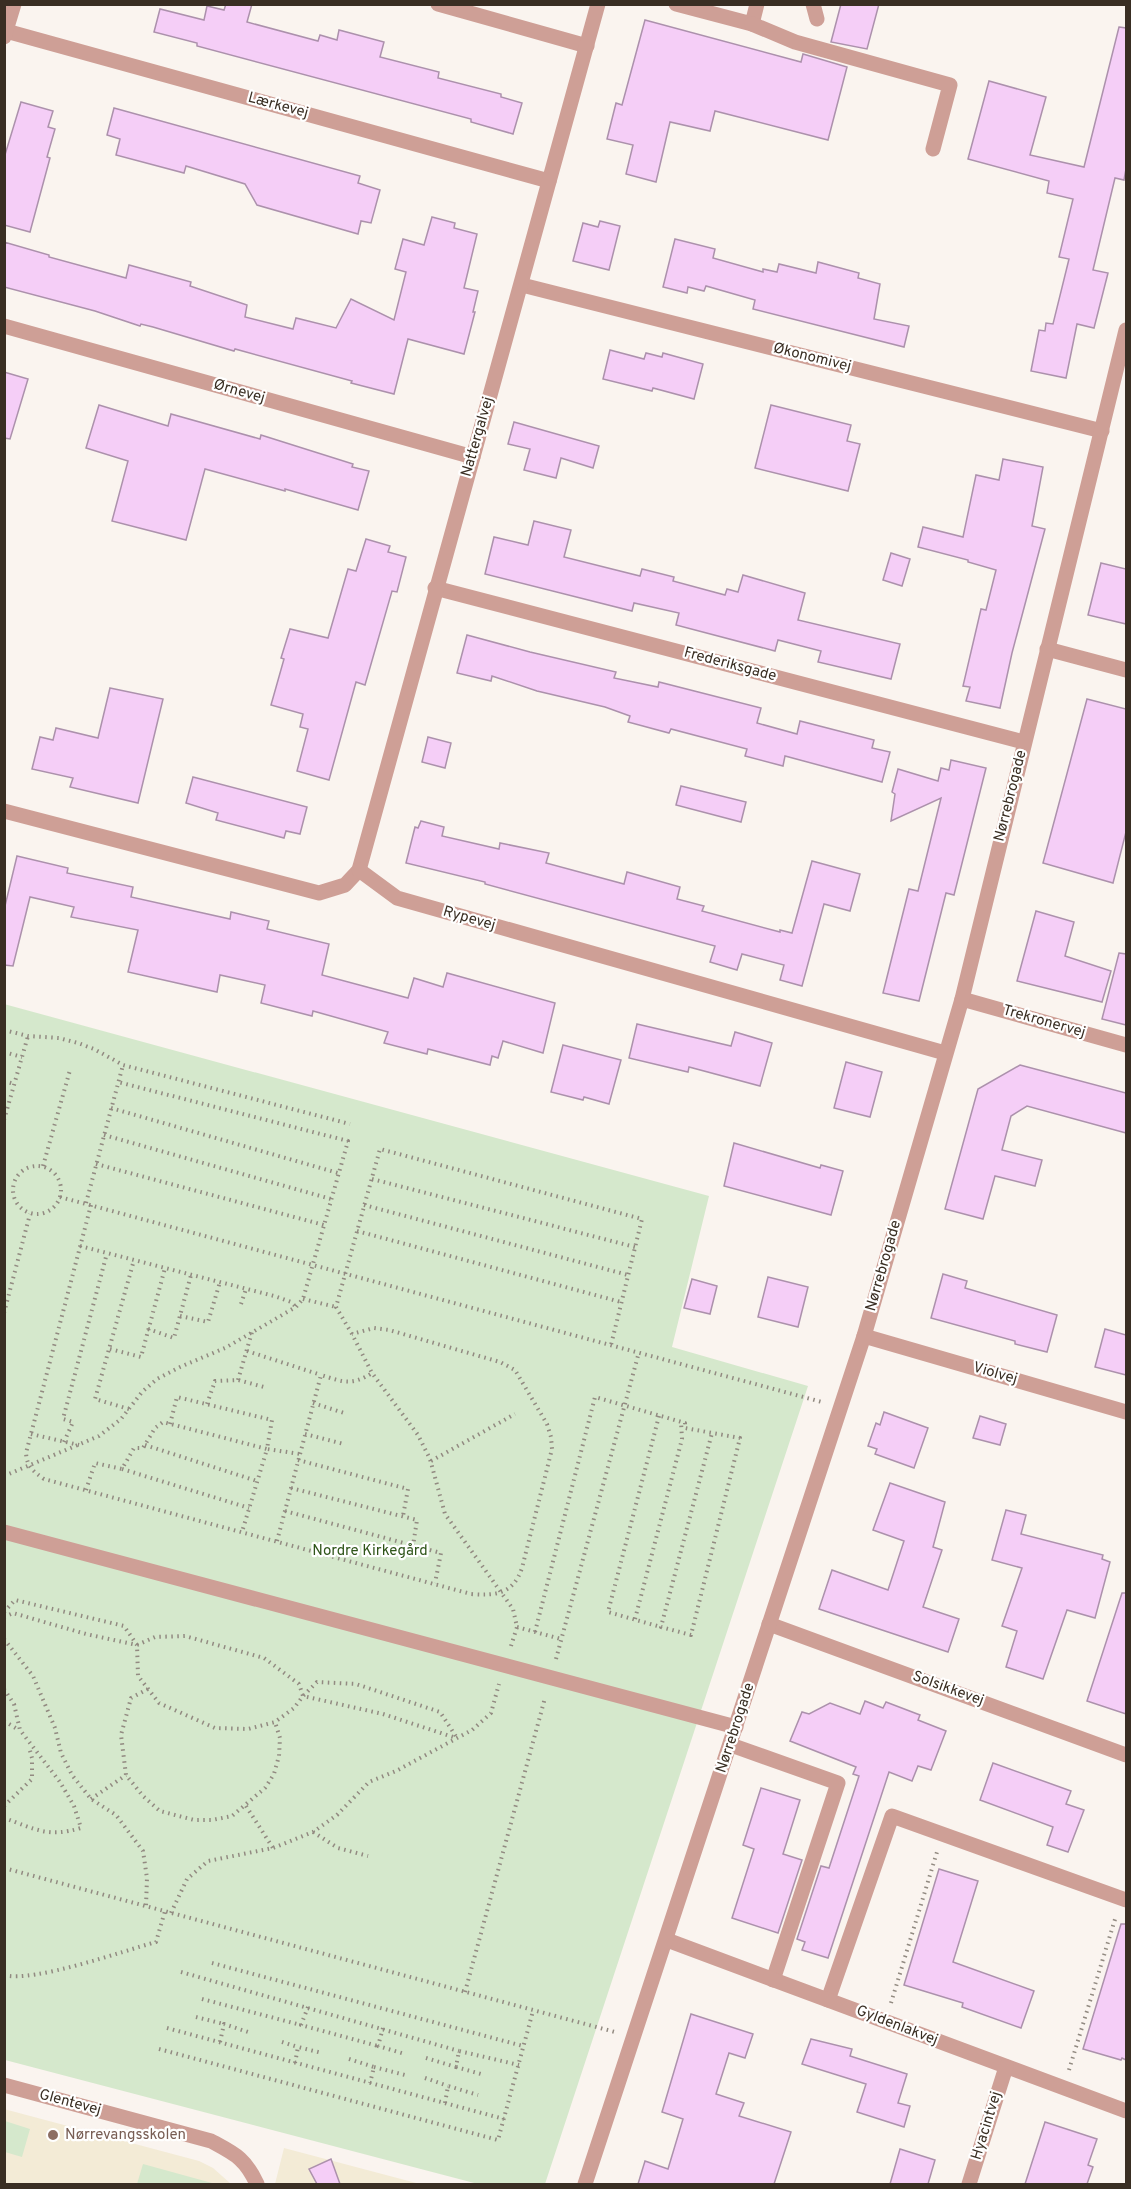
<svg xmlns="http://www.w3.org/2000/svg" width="1131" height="2189" viewBox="0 0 1131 2189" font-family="Overpass,sans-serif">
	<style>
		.education { fill: #f3ebd6 }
		.green { fill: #d5e8cc }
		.building { fill: #f5cef7; stroke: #ac91ac; stroke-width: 1.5 }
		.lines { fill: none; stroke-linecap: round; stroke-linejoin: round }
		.path { stroke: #928a81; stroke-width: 4; stroke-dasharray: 1.5 4.5; stroke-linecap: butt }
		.service { stroke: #ce9f96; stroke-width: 15 }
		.minor { stroke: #ce9f96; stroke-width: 15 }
		.education-dot { fill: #8d6e63; stroke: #fff; stroke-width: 2 }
		.labels { text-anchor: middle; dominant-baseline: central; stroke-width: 4.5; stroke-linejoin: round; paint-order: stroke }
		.street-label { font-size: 15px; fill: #392e23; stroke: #fff }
		.park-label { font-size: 15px; fill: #2f5519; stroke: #fff }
		.education-label { font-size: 15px; fill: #785e54; stroke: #fff; text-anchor: start }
	</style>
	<rect width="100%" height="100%" fill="#faf4ef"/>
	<g class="education">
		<path d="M4,2109L199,2161L213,2168L231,2184H5Z"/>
		<path d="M284,2148L420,2184H275Z"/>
	</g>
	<g class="green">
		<path d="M4,1004L709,1196L672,1347L808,1386L545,2184H478L5,2060Z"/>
		<path d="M5,2121L30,2129L22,2157L5,2152Z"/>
		<path d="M143,2164L212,2183L213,2184H137Z"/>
	</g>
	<g class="building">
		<path d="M226,4H252L247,22L318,41L320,35L337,40L339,30L384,42L380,57L439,72L438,78L501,94V97L522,103L513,134L471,122V119L197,46V43L154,32L160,9L204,20L207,6L224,10Z"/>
		<path d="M841,4H879L867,49L831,42Z"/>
		<path d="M645,20L801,62L803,54L847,67L828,140L715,111L710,131L670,122L656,182L626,174L633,145L607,139L616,103L622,105Z"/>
		<path d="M1119,27L1126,28V169L1124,180L1115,178L1093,270L1108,273L1094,328L1077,324L1066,378L1031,371L1039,330L1045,331L1046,323L1053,324L1069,259L1059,257L1073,199L1047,193L1049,181L968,159L989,81L1046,97L1030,155L1084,167Z"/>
		<path d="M21,102L53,111L48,127L55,129L47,157L50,158L30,232L4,225V158Z"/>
		<path d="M114,108L360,176L358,183L380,190L371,223L361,221L358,234L257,205L245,184L186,166L184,173L116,155L120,139L107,135Z"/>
		<path d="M432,217L455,223L454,228L477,234L464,288L478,291L473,312H475L464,354L408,339L394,394L351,383L352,381L235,349L234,351L153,327L141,324L140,326L95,311L4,287V242L49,255V257L126,278L129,265L191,282L190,286L247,305L245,317L293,329L296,318L336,328L351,299L394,320L406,272L395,269L403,239L424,245Z"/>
		<path d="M600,221L620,226L609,270L573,261L583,223L598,227Z"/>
		<path d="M675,239L715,249L713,258L763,272V269L777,272L779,264L816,273L818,262L859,273L858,278L880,284L874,319L909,326L904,347L753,309L755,300L706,286L704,291L688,287L687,293L663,287Z"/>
		<path d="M610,350L644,359L646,353L662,357L663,353L703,364L694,399L653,388L652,391L603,379Z"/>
		<path d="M4,372L28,379L10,439L4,438Z"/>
		<path d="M99,405L168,426L171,414L260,439L261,435L353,464L352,467L369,471L358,510L285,489V491L205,469L186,540L112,521L128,461L86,448Z"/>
		<path d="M771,405L851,425L847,441L860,444L848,491L755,468Z"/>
		<path d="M514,422L599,446L593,468L561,458L556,478L524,470L530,449L508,444Z"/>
		<path d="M1003,459L1043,467L1032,526L1045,529L1012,653L1000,708L966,701L970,687L963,686L981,609L986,610L996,570L968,562V560L918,547L923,527L963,537L976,475L999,480Z"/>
		<path d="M534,521L571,530L564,557L640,576L642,569L674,577L673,581L725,595L727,589L738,592L743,575L805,593L798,620L900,644L891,679L818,662L821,651L778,640L775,651L676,625L679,613L634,603L632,611L485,574L494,537L528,545Z"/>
		<path d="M366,539L390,546L388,552L406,557L397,592L392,591L365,685L356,682L329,780L297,771L308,729L300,727L303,714L271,705L284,659L281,658L290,629L328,638L348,569L356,571Z"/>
		<path d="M891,553L910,559L902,586L883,580Z"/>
		<path d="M1101,563L1126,569V624L1088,615Z"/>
		<path d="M467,635L530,652L616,672L614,678L658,687L659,682L761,708L757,723L797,734L800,721L874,740L872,748L890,752L882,782L785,756L783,766L745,756L747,749L671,729L669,733L628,722L630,716L605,707L537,691L492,676L491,681L457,673Z"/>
		<path d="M110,688L163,699L138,803L70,787L73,778L32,769L40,737L53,740L56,728L98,738Z"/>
		<path d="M1087,699L1126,709V832L1113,883L1043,863Z"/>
		<path d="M428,737L451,743L445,768L422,762Z"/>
		<path d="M951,760L986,768L954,895L946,893L919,1001L883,993L909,889L918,891L941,798L891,821L895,794L892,792L898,769L938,781L941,768L949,770Z"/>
		<path d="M193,777L307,807L300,834L286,831L284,838L216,820L218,813L186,803Z"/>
		<path d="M681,786L746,802L741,822L676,805Z"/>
		<path d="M421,821L444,827L442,836L499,849L500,843L549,853L546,863L624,884L627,872L680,887L677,899L704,906L702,911L780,932V930L792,933L812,861L860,874L850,911L824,904L802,986L780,980L784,965L742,954L737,970L710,962L715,946L485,884V882L406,863L415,827L418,828Z"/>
		<path d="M17,856L68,868L67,873L133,887L131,897L230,919L231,912L269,921L267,929L329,944L322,975L408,998L414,978L443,987L447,973L555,1003L543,1053L503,1041L498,1058L492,1056L490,1065L428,1049L427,1054L384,1043L388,1032L313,1011L312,1016L261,1003L265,985L220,975L217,992L128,972L138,930L71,917L74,907L30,897L13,966L4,965V910Z"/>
		<path d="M1036,911L1074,922L1065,956L1111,971L1102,1002L1017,981Z"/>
		<path d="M1119,953L1126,954V1025L1102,1019Z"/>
		<path d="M637,1024L731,1046L735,1032L772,1043L760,1086L689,1067L688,1072L629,1058Z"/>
		<path d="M563,1045L621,1060L609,1104L584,1097L583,1100L551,1092Z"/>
		<path d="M846,1062L882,1072L870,1117L834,1108Z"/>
		<path d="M1020,1065L1126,1093V1133L1027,1106L1011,1116L1002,1150L1042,1160L1035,1186L995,1176L983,1219L945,1209L978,1089Z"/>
		<path d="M734,1143L820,1168L821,1165L843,1171L831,1215L724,1186Z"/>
		<path d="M943,1274L967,1281L965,1288L1057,1315L1047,1352L1015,1344V1341L931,1318Z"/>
		<path d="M768,1277L808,1287L798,1327L758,1317Z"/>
		<path d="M692,1279L717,1286L710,1314L684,1308Z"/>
		<path d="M1105,1329L1126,1335V1375L1095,1367Z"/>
		<path d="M884,1412L928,1428L914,1468L875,1454L877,1449L868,1446L876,1423L880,1425Z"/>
		<path d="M980,1416L1006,1424L1000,1445L973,1438Z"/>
		<path d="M890,1483L945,1502L933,1547L942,1550L923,1607L959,1619L948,1652L819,1609L832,1570L888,1590L904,1541L873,1530Z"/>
		<path d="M1006,1510L1026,1515L1021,1534L1103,1555L1102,1559L1110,1562L1095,1618L1067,1610L1043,1679L1006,1667L1017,1631L1002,1626L1022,1568L992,1560Z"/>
		<path d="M1122,1593H1126V1714L1087,1701Z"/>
		<path d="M865,1701L883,1708L886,1702L920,1715L918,1720L946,1731L931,1770L918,1766L912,1781L889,1772L828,1958L802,1950L805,1942L797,1939L821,1866L829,1868L859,1776L853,1774L856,1767L790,1741L802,1712L809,1714L830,1703L860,1714Z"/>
		<path d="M993,1763L1071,1791L1066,1804L1084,1810L1068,1852L1047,1845L1053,1827L980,1800Z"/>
		<path d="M761,1788L800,1800L783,1854L802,1860L778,1933L732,1918L754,1849L743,1845Z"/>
		<path d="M939,1869L978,1881L953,1962L1034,1991L1021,2028L962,2007L963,2003L904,1985Z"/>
		<path d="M1121,1924H1126V2060L1122,2058L1121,2060L1083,2049Z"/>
		<path d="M691,2014L753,2034L745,2058L729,2053L716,2094L744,2103L739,2116L791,2132L774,2184H638L645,2161L668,2169L683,2119L662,2112Z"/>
		<path d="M811,2039L852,2049L850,2056L907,2074L898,2103L910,2106L904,2127L857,2112L866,2084L802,2064Z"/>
		<path d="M1045,2122L1097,2139L1088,2165L1093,2167L1087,2184H1025Z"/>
		<path d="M900,2149L935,2160L928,2184H890Z"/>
		<path d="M331,2159L340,2184H317L309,2169Z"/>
	</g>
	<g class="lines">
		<g class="path">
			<path d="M4,1030L28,1036L59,1038L78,1043L94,1049L123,1065L350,1124"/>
			<path d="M4,1052L22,1057"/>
			<path d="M4,1081L14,1084"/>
			<path d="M111,1108L338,1173"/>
			<path d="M4,1120L28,1036"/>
			<path d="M104,1135L331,1199"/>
			<path d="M96,1164L324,1225"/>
			<circle cx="37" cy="1190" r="24"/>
			<path d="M43,1166L70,1070"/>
			<path d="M372,1179L635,1247"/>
			<path d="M60,1197L822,1402"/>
			<path d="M86,1203L123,1065"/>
			<path d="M91,1205L26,1453C27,1467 33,1471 44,1479L471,1594C496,1596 513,1594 522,1568L552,1449L551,1437L547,1424L515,1370L500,1362L389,1330L374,1328L352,1334"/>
			<path d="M364,1205L628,1275"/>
			<path d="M357,1231L621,1302"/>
			<path d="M80,1246L274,1296L291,1302L296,1307"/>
			<path d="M303,1299L336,1307"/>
			<path d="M241,1304L246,1289"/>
			<path d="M4,1313L30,1214"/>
			<path d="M180,1316L208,1322L220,1282"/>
			<path d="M148,1329L174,1338L191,1275"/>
			<path d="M110,1349L141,1357L165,1268"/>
			<path d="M247,1351L321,1375"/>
			<path d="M238,1380L252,1332"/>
			<path d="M313,1403L344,1413"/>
			<path d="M207,1404L215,1381L238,1380L264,1387"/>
			<path d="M129,1409L95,1399L134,1260"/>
			<path d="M659,1416L608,1612L661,1627"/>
			<path d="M170,1424L177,1397L272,1420L267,1449L300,1454"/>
			<path d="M31,1434L79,1445"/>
			<path d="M305,1434L344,1444"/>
			<path d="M64,1442L73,1422L63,1419L107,1253"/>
			<path d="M145,1445L257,1481"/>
			<path d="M298,1460L408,1489L403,1516"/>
			<path d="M431,1461L515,1414"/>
			<path d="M122,1469L249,1508"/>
			<path d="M4,1476L99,1436L121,1419L142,1392L157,1379L180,1367L225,1348L296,1307L303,1299L348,1141L118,1082"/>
			<path d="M291,1488L417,1520L413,1546"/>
			<path d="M86,1490L95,1463L122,1469L134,1448H143L155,1428L163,1422L267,1449L242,1532"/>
			<path d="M285,1511L441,1553L435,1583"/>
			<path d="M277,1541L321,1375C343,1382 352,1386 372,1373"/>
			<path d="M4,1612L15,1600L124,1626L137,1645L138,1676L159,1703L215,1728L248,1729L275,1722L294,1708L303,1696L317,1682L356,1684L440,1712L457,1738"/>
			<path d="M4,1617L13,1613L86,1634L137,1645L155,1637L185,1636L264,1658L299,1684L303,1696L383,1714L456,1738"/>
			<path d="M635,1619L682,1439L681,1422"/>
			<path d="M517,1627L561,1639"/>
			<path d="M535,1632L595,1397L685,1423V1428L740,1438L691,1635L661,1627L712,1433"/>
			<path d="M4,1639L33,1676L55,1728L61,1753L72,1775L91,1799L116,1815L143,1851L147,1878L146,1906"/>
			<path d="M511,1646L517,1627L513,1609L445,1514L430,1459L418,1435L372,1373L352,1334L336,1307L380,1149L642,1219L611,1345"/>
			<path d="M556,1659L639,1352"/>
			<path d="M4,1689L14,1704L20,1730L60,1782L74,1806L81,1828C47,1838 36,1829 4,1818"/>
			<path d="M148,1689L131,1698L121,1735L126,1775L143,1796L160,1811L194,1820H212L232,1816L265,1788L274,1774L279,1756L280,1738L275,1722"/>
			<path d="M4,1721L19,1730"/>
			<path d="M91,1799L126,1775"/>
			<path d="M4,1806L32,1779V1758L29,1747"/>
			<path d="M246,1806L273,1848"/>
			<path d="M313,1832L338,1848L368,1856"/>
			<path d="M4,1868L615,2032"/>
			<path d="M171,1913L187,1879L208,1861L273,1848L313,1832L337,1815L369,1782L396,1771L472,1730L491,1713L499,1684"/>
			<path d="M212,1963L523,2046"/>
			<path d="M181,1972L459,2051"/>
			<path d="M4,1975C33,1983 123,1951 156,1942L165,1911"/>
			<path d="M465,1992L545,1698"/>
			<path d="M202,1999L301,2025"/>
			<path d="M891,2003L937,1852"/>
			<path d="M308,2007L301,2025L378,2046"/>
			<path d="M196,2017L224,2024"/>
			<path d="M167,2028L504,2119"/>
			<path d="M383,2028L378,2046L405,2054"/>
			<path d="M220,2042L224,2024L251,2033"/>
			<path d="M282,2042L298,2047"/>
			<path d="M159,2049L498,2140L533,2011"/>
			<path d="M426,2058L456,2067L459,2051L519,2065"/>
			<path d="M349,2059L374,2067L370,2083"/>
			<path d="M295,2063L298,2047L322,2053"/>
			<path d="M374,2067L405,2075"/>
			<path d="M456,2067L481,2074"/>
			<path d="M1069,2070L1116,1916"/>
			<path d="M425,2078L448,2086"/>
			<path d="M445,2103L448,2086L478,2095"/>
		</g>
		<g class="service">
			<path d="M676,4L752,24L757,4"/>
			<path d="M813,4L817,19"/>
			<path d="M752,24L795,42L950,85L933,149"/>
			<path d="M4,1532L736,1727"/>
			<path d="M731,1745L838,1783L773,1980"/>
			<path d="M828,2000L892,1816L1126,1900"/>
		</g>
		<g class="minor">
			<path d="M438,4L587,46"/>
			<path d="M6,31L549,181"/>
			<path d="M4,37L14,4"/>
			<path d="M522,285L1102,431"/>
			<path d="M4,326L473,457"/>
			<path d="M435,588L1024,742"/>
			<path d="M1047,649L1126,670"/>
			<path d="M4,811L319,893L345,885L359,870L598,4"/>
			<path d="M359,870L397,898L945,1053"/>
			<path d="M962,999L1126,1045"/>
			<path d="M864,1336L1126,1412"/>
			<path d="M769,1624L1126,1755"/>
			<path d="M667,1940L1126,2111"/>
			<path d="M4,2085L211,2141C235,2154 245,2158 257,2184"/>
			<path d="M585,2184L864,1336L962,999L1126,330"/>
			<path d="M969,2184L1006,2067"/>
		</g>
	</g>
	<circle class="education-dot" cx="53" cy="2135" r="6"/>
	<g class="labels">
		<g class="street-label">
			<text transform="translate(278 106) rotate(15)">Lærkevej</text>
			<text transform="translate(812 358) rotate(14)">Økonomivej</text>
			<text transform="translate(239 392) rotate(16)">Ørnevej</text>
			<text transform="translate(478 437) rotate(-74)">Nattergalvej</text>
			<text transform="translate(730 665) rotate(15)">Frederiksgade</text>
			<text transform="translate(1011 796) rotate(-76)">Nørrebrogade</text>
			<text transform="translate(469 919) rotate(16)">Rypevej</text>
			<text transform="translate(1044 1022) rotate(16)">Trekronervej</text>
			<text transform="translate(884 1266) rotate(-74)">Nørrebrogade</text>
			<text transform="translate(995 1374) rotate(16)">Violvej</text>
			<text transform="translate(948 1689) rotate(20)">Solsikkevej</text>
			<text transform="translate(736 1728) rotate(-72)">Nørrebrogade</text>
			<text transform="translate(897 2026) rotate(21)">Gyldenlakvej</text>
			<text transform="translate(70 2103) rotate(15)">Glentevej</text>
			<text transform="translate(987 2126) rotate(-73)">Hyacintvej</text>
		</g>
		<g class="park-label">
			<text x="370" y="1551">Nordre Kirkegård</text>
		</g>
		<g class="education-label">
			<text x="65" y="2135">Nørrevangsskolen</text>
		</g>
	</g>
	<rect width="1131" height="2189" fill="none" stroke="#392e23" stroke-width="12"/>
</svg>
